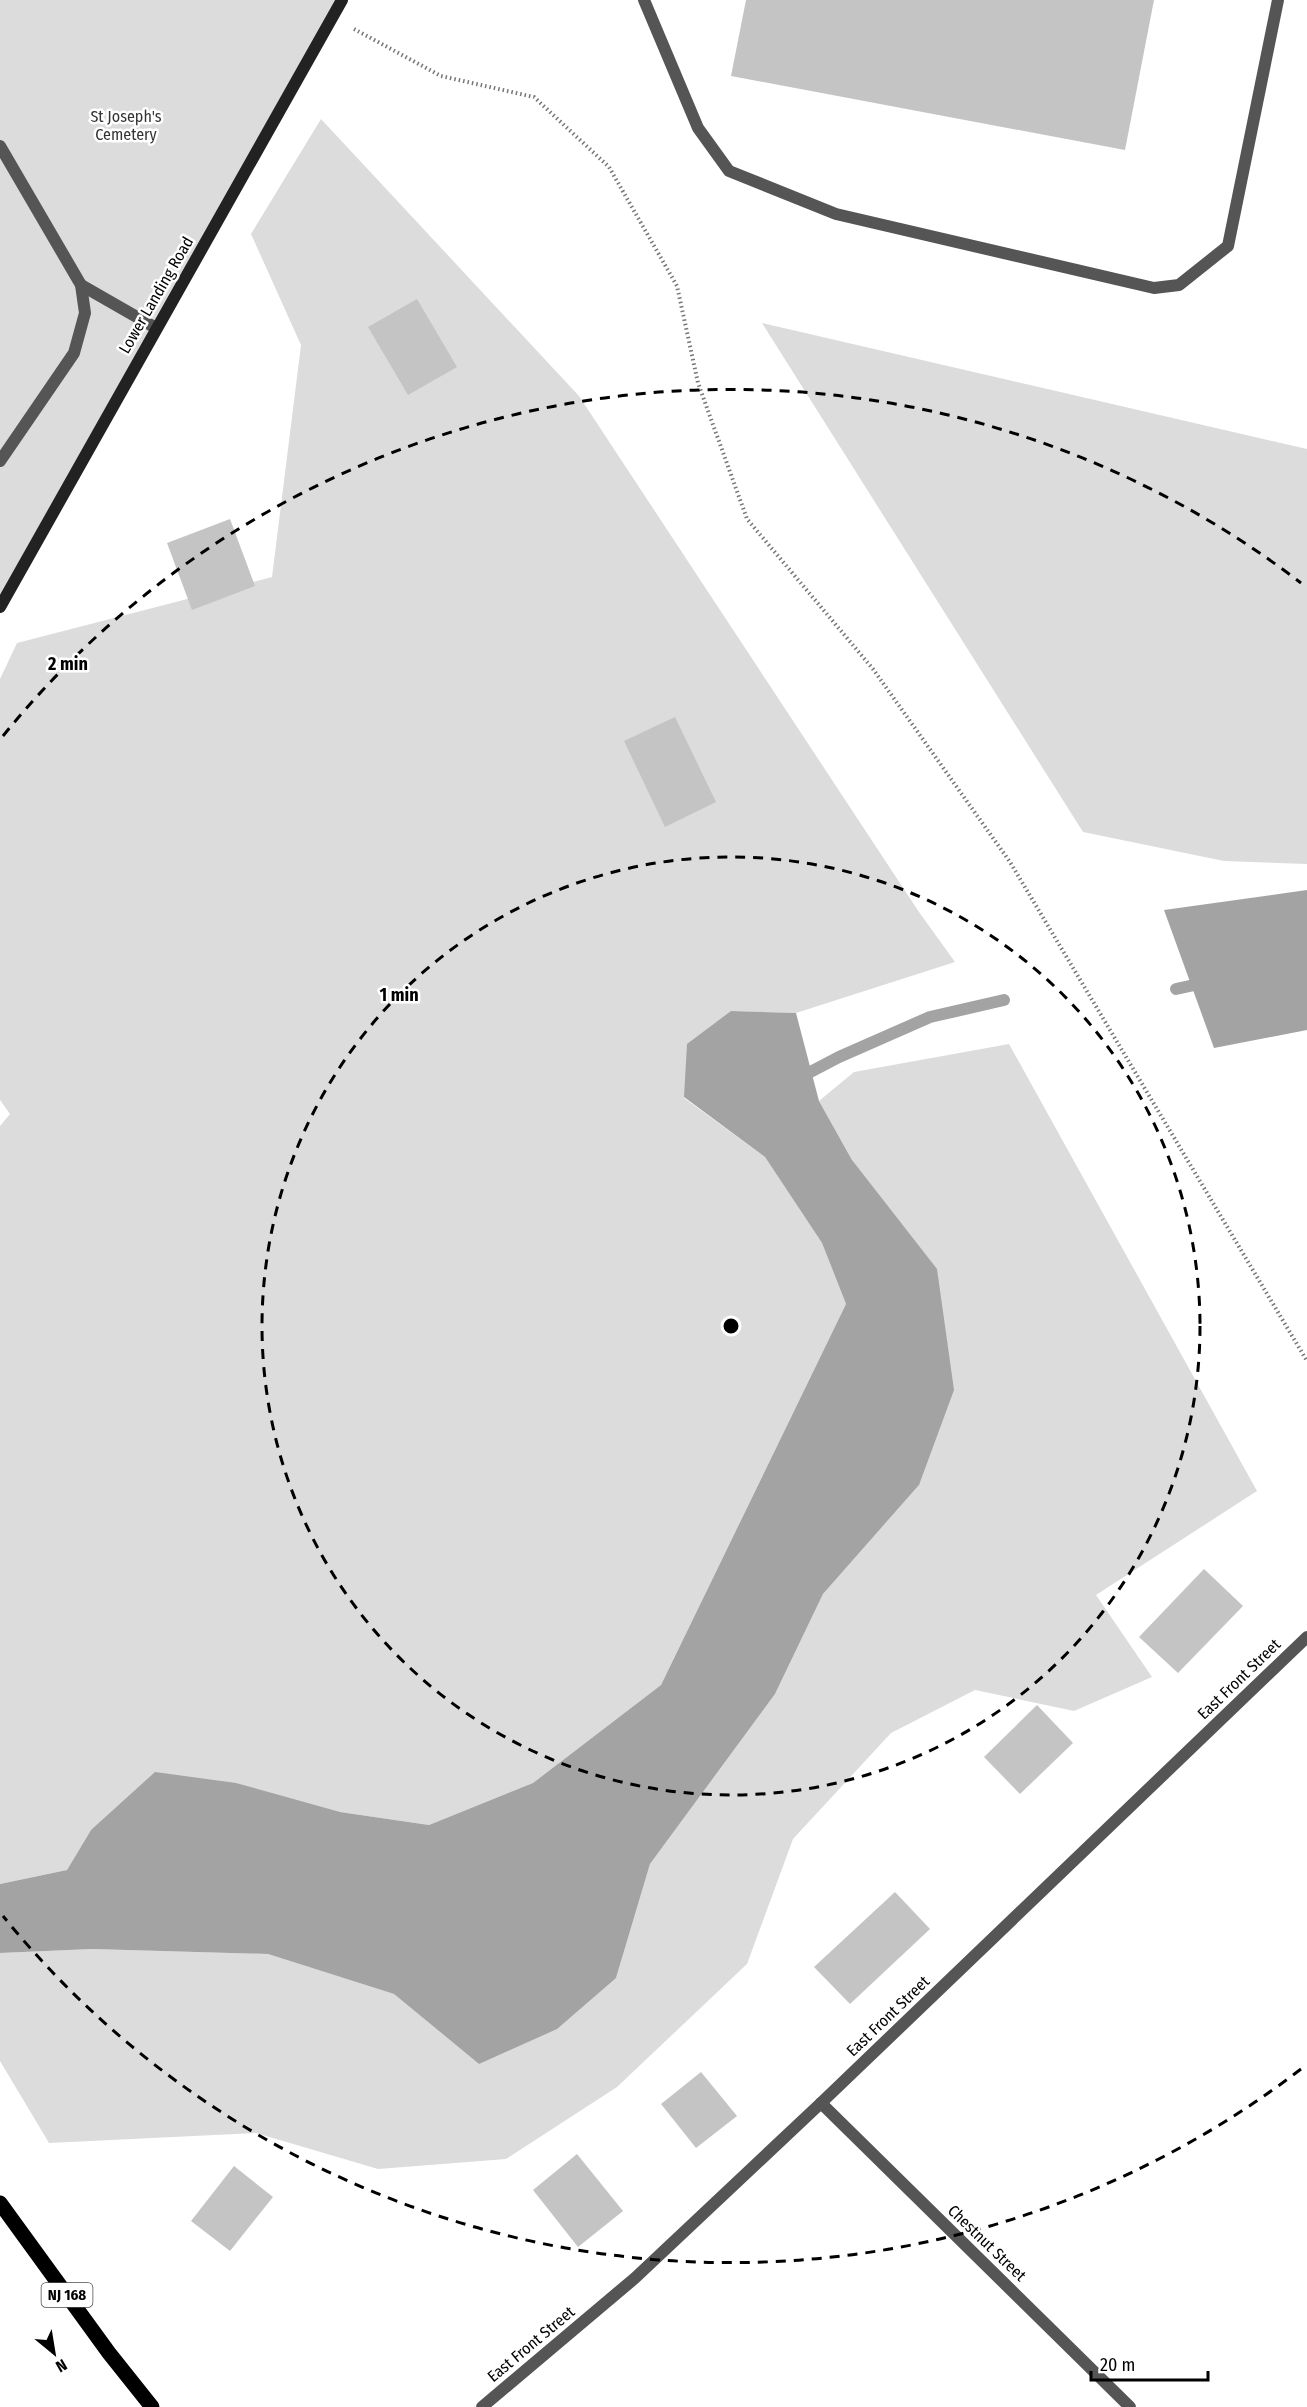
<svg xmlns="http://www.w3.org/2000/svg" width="1307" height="2407" viewBox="0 0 1307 2407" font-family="'Fira Sans Condensed',sans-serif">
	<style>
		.green { fill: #dcdcdc }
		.water { fill: #a3a3a3 }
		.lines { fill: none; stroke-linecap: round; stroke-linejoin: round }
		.stream { stroke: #a3a3a3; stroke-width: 12 }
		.building { fill: #c4c4c4 }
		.path { stroke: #777; stroke-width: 4; stroke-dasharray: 1.5 3; stroke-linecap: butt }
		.lane { stroke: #555; stroke-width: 12 }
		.street { stroke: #555; stroke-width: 12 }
		.secondary { stroke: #222; stroke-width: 12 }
		.primary { stroke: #000; stroke-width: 15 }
		.ring { fill: none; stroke: #000; stroke-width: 3; stroke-dasharray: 10 8 }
		.labels { text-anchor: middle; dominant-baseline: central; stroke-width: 5; stroke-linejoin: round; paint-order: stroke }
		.shield { fill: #fff; stroke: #4c4c4c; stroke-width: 1.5 }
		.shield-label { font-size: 15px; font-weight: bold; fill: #000 }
		.park-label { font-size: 16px; fill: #333; stroke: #fff }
		.street-label { font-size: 16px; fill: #000; stroke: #fff }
		.centre { fill: #000; stroke: #fff; stroke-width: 3 }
		.ring-label { font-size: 18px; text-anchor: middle; font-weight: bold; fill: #000; stroke: #fff; stroke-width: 5; stroke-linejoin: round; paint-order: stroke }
	</style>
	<rect width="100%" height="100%" fill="#fff"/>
	<g class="green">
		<path d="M0,0H342L0,607Z"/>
		<path d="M321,119L579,396L919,912L955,962L796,1013L731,1011L684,1098L765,1157L822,1243L846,1304L661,1685L533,1783L429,1825L340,1812L91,1830L67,1870L0,1884V1126L10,1114L0,1100V679L17,643L272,577L301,345L251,234Z"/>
		<path d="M762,323L1307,449V864L1224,861L1083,832Z"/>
		<path d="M1009,1044L1257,1491L1096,1595L1152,1677L1074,1711L975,1690L891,1733L793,1839L747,1964L617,2087L506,2159L378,2169L256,2133L49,2143L0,2061V1953L92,1949L268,1954L394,1994L479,2064L616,1978L650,1864L775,1694L823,1594L919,1485L852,1160L819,1101L854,1072Z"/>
	</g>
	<g class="water">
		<path d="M1307,890V1030L1214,1048L1164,910Z"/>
		<path d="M731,1011L796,1013L819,1101L852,1160L937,1269L954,1390L919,1485L823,1594L775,1694L650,1864L616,1978L557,2029L479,2064L394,1994L268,1954L92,1949L0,1953V1884L67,1870L91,1830L155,1772L236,1783L340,1812L429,1825L533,1783L661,1685L846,1304L822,1243L765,1157L684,1097L687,1044Z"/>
	</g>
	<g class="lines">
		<g class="stream">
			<path d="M1176,989L1208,982"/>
			<path d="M797,1079L839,1057L930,1017L1004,1000"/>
		</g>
	</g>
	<g class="building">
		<path d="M746,0H1154L1125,150L731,76Z"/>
		<path d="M417,299L457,367L408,395L368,327Z"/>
		<path d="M230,519L255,586L192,610L167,543Z"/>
		<path d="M675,717L716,802L665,827L624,741Z"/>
		<path d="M1204,1569L1243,1606L1178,1673L1139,1637Z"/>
		<path d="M1037,1705L1073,1743L1020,1794L984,1757Z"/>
		<path d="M895,1892L930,1929L850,2004L814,1967Z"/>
		<path d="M701,2072L737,2116L696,2148L661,2104Z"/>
		<path d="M577,2154L623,2211L578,2247L533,2190Z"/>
		<path d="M234,2166L273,2197L230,2251L191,2221Z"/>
	</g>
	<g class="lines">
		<path class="path" d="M354,29L441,76L534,97L609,167L677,286L698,383L747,519L873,669L1010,862L1307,1361"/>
		<g class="lane">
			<path d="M644,0L698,128L729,171L836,214L1154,288L1179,285L1228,246L1278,0"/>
			<path d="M0,146L81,285L85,313L74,353L0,461"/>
			<path d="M81,285L156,328"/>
		</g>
		<g class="street">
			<path d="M821,2103L1130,2407"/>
			<path d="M482,2407L635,2278L821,2103L1307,1637"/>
		</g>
		<path class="secondary" d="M0,607L342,0"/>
		<path class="primary" d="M0,2203L109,2353L152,2407"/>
	</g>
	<g class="ring">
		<circle cx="731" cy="1326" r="469"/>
		<path d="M1301 2069A937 937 0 0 1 3 1916M3 736A937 937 0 0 1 1301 583"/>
	</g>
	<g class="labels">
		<rect class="shield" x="41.5" y="2283" width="51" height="24" rx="4.5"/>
		<g class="shield-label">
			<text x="67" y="2295">NJ 168</text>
		</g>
		<g class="park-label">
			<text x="126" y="116">St Joseph's<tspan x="126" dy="18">Cemetery</tspan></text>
		</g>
		<g class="street-label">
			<text transform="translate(156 295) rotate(-60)">Lower Landing Road</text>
			<text transform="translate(1239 1679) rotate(-44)">East Front Street</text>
			<text transform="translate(888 2016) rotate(-44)">East Front Street</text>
			<text transform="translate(987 2243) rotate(44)">Chestnut Street</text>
			<text transform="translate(531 2344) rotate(-40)">East Front Street</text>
		</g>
	</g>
	<circle cx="731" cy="1326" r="9" class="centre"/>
	<g class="ring-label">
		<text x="68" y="670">2 min</text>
		<text x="399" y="1001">1 min</text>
	</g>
	<g transform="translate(54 2353) rotate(150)" stroke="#ffffff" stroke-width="4.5" paint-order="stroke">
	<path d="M0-4.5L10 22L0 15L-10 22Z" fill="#000000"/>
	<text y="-9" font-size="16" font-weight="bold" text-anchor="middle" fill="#000000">N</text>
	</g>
	<path d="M1091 2371v9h117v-9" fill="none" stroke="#000000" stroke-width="3"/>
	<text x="1100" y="2371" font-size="18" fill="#000000" stroke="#ffffff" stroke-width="4.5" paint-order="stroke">20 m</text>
</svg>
